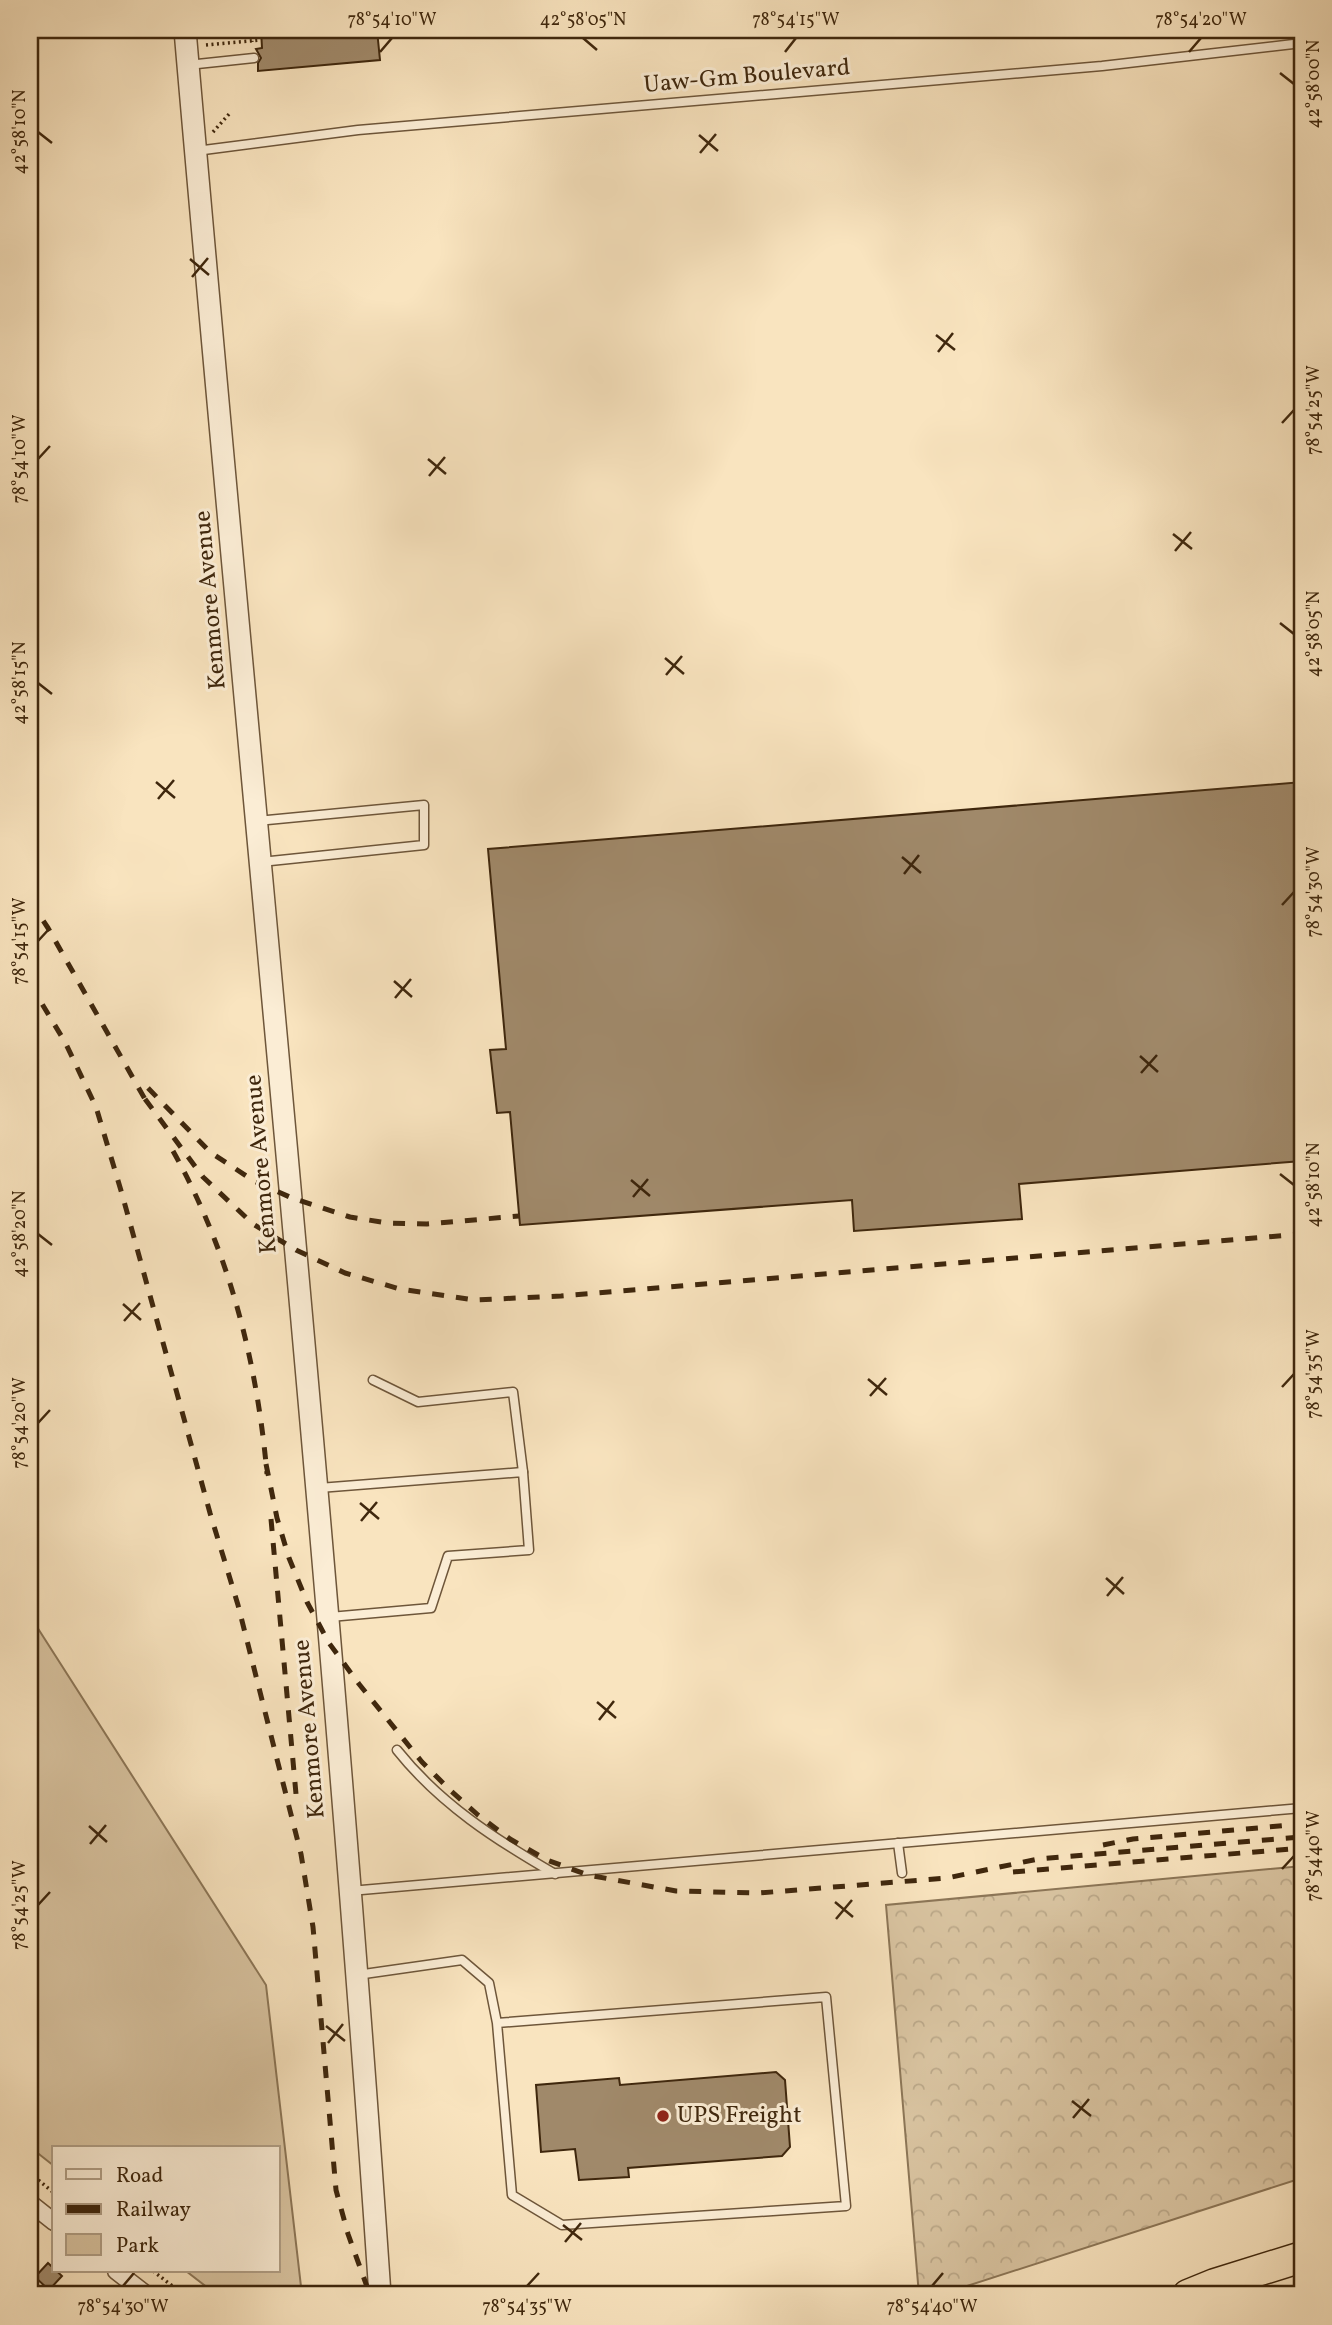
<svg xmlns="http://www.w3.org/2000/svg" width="1332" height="2325" viewBox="0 0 1332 2325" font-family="Vollkorn,serif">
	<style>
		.green { fill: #d9c4a1; stroke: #8c7657; stroke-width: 2 }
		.forest { fill: url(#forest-crowns); stroke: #8c7657; stroke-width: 2 }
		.building { fill: #a0896a; stroke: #3f270d; stroke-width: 2 }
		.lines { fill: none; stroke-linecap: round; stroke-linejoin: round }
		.service-casing { stroke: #6e563a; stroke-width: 11 }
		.minor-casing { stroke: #6e563a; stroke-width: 19 }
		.tertiary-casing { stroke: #6e563a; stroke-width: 24 }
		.motorway-casing { stroke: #3f270d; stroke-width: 33 }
		.path { stroke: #3f270d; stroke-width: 3.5; stroke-dasharray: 2 3.5; stroke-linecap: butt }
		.service { stroke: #fbedd5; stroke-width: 8 }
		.minor { stroke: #fbedd5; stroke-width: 16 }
		.tertiary { stroke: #fbedd5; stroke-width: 21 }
		.motorway { stroke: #f9e4bf; stroke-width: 30 }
		.rail { stroke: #3f270d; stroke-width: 5; stroke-dasharray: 12 12; stroke-linecap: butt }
		.ticks { fill: none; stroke: #3f270d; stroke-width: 2.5 }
		.poi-dot { fill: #8f2418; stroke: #fbedd5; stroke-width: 2.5 }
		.labels { text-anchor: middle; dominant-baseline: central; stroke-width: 6; stroke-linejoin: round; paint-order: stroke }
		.street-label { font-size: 24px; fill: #3f270d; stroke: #fbedd5 }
		.poi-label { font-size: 24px; fill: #3f270d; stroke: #fbedd5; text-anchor: start }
		.neatline { fill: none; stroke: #3f270d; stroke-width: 2.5 }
		.ticks-label { font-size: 18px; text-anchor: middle; fill: #3f270d }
	</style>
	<defs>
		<pattern id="forest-crowns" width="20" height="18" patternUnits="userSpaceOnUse" patternTransform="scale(1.75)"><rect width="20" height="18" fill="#d9c4a1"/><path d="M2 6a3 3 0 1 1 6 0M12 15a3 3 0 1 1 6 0" fill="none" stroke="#bba889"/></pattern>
	</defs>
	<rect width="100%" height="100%" fill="#f9e4bf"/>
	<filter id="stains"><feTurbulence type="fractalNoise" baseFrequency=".00286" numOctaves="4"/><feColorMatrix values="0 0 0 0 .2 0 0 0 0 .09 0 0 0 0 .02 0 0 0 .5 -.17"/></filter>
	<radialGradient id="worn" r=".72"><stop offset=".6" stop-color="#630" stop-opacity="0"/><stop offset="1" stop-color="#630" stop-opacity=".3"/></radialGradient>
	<path class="green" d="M30,1616L266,1985L302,2295H217L186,2271H278V2148H54V2166L30,2147Z"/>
	<path class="forest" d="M1302,1866V2178L939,2295H919L886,1905Z"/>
	<g class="building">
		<path d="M261,30H377L380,60L258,71V63L261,58L256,49L262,48Z"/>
		<path d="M1302,782V1161L1019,1184L1022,1219L854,1231L852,1200L520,1225L510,1112L497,1113L490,1050L506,1049L488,849Z"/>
		<path d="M776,2072L785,2080L790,2147L782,2156L628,2168L629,2177L579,2180L575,2149L541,2152L536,2085L619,2078L620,2085Z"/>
		<path d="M48,2263L62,2276L49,2290L35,2277Z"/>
	</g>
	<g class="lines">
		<defs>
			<g id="service">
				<path d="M188,65L254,58"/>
				<path d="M196,151L358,130L1102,66L1302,43"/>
				<path d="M257,821L424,805V845L261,862"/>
				<path d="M373,1380L418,1402L513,1392L523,1472"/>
				<path d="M319,1488L523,1472L529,1550L448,1556L431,1608L330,1617"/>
				<path d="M397,1750C440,1804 496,1840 555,1874"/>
				<path d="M898,1843L902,1873"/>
				<path d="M350,1891L1302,1808"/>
				<path d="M357,1975L462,1960L489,1983L497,2023L512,2195L562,2225L846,2206L826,1997L497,2023"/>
			</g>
			<g id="minor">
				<path d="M30,2203L54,2222"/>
				<path d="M116,2271L147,2295"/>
			</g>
			<path id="tertiary" d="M185,30C250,785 329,1539 380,2295"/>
			<path id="motorway" d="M1188,2295L1215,2284L1302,2257"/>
		</defs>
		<use href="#service" class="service-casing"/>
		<use href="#minor" class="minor-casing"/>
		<use href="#tertiary" class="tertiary-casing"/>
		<use href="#motorway" class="motorway-casing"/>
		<g class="path">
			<path d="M251,30L252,42"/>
			<path d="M206,45L260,40"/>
			<path d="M213,132L230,113"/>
			<path d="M30,2173L54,2193"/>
			<path d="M153,2271L184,2295"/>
		</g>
		<use href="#service" class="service"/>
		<use href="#minor" class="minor"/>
		<use href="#tertiary" class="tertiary"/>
		<use href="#motorway" class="motorway"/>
		<g class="rail">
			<path d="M30,901L48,928L150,1108"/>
			<path d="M30,984L65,1042L96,1107L122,1194L210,1513L238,1605L301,1854L313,1927L336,2190L348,2234L370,2295"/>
			<path d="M148,1088L210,1152L254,1181L292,1198L350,1217L387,1223L427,1224L519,1216"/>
			<path d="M145,1099L203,1177L253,1224L296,1250L345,1273L400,1289L475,1300L561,1296L1302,1234"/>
			<path d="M173,1151C229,1251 257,1361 267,1474"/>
			<path d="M266,1464L277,1518L289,1558L307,1602L329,1643L359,1684L422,1762L450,1790L478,1815L510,1839L547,1860L588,1875L676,1891L759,1893L947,1878L1038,1859L1302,1837"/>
			<path d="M271,1519L297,1805"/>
			<path d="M1103,1845L1133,1839L1302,1824"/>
			<path d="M1013,1872L1302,1848"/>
		</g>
	</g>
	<path class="ticks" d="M583,38L597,50M380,52L392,38M785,52L796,38M1189,52L1201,38M1280,73L1294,84M38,132L52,143M699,135L718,151M700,153L716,134M190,259L209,275M192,277L208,258M936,335L955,350M938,352L953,333M1282,423L1294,410M38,459L50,446M428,459L446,474M429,476L445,457M1173,534L1192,549M1175,551L1191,532M1280,623L1294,634M665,658L684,674M666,675L682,656M38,683L52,694M156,782L175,798M158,799L174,780M902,857L921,873M904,874L919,855M1282,905L1294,892M38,941L50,928M394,981L412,997M395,998L411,979M1140,1056L1158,1072M1141,1073L1157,1055M1280,1174L1294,1185M631,1180L650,1196M633,1197L648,1179M38,1234L52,1245M123,1304L141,1320M124,1321L140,1303M868,1379L887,1395M1282,1387L1294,1374M870,1396L886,1378M38,1423L50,1410M360,1503L379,1519M361,1521L377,1502M1106,1578L1124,1594M1107,1596L1123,1577M597,1702L616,1718M599,1720L614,1701M89,1826L107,1842M90,1844L106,1825M1282,1869L1294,1856M835,1902L853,1917M38,1905L50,1892M836,1919L852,1900M326,2026L345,2041M328,2043L343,2024M1072,2101L1091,2116M1073,2118L1089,2099M563,2225L582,2240M565,2242L581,2223M123,2286L134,2273M527,2286L539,2273M932,2286L943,2273"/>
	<circle class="poi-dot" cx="663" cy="2116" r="7"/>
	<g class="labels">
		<g class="street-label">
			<text transform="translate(747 77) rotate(-5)">Uaw-Gm Boulevard</text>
			<text transform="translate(211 600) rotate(-95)">Kenmore Avenue</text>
			<text transform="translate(262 1164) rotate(-95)">Kenmore Avenue</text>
			<text transform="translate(310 1729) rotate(-95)">Kenmore Avenue</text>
		</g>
		<g class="poi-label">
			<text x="677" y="2116">UPS Freight</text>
		</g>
	</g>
	<rect width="1332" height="2325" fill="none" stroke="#f9e4bf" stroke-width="77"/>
	<rect x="52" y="2146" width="228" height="126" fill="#fbedd5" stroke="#b09e85" stroke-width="2"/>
	<rect x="66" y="2169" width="35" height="10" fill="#fbedd5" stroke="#b09e85" stroke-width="2"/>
	<text x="116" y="2182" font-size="21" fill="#3f270d">Road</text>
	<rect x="66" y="2204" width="35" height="10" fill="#3f270d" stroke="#b09e85" stroke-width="2"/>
	<text x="116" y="2216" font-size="21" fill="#3f270d">Railway</text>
	<rect x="66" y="2234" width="35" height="21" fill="#d9c4a1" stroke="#b09e85" stroke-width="2"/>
	<text x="116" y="2252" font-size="21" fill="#3f270d">Park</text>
	<rect x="38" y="38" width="1256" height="2248" class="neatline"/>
	<g class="ticks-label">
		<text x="392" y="25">78°54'10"W</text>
		<text x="583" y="25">42°58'05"N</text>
		<text x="796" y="25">78°54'15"W</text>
		<text x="1201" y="25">78°54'20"W</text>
		<text transform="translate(1313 84) rotate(-90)" y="6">42°58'00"N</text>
		<text transform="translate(19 132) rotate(-90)" y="6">42°58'10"N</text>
		<text transform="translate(1313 410) rotate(-90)" y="6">78°54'25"W</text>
		<text transform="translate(19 459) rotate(-90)" y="6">78°54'10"W</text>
		<text transform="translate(1313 634) rotate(-90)" y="6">42°58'05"N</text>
		<text transform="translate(19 683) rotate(-90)" y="6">42°58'15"N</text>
		<text transform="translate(1313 892) rotate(-90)" y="6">78°54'30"W</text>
		<text transform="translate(19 941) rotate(-90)" y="6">78°54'15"W</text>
		<text transform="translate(1313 1185) rotate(-90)" y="6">42°58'10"N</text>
		<text transform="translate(19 1234) rotate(-90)" y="6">42°58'20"N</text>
		<text transform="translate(1313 1374) rotate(-90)" y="6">78°54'35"W</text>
		<text transform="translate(19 1423) rotate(-90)" y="6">78°54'20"W</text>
		<text transform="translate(1313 1856) rotate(-90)" y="6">78°54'40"W</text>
		<text transform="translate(19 1905) rotate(-90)" y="6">78°54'25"W</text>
		<text x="123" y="2312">78°54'30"W</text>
		<text x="527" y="2312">78°54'35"W</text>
		<text x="932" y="2312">78°54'40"W</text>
	</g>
	<rect width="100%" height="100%" filter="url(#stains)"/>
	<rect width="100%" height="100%" fill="url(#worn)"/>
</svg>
